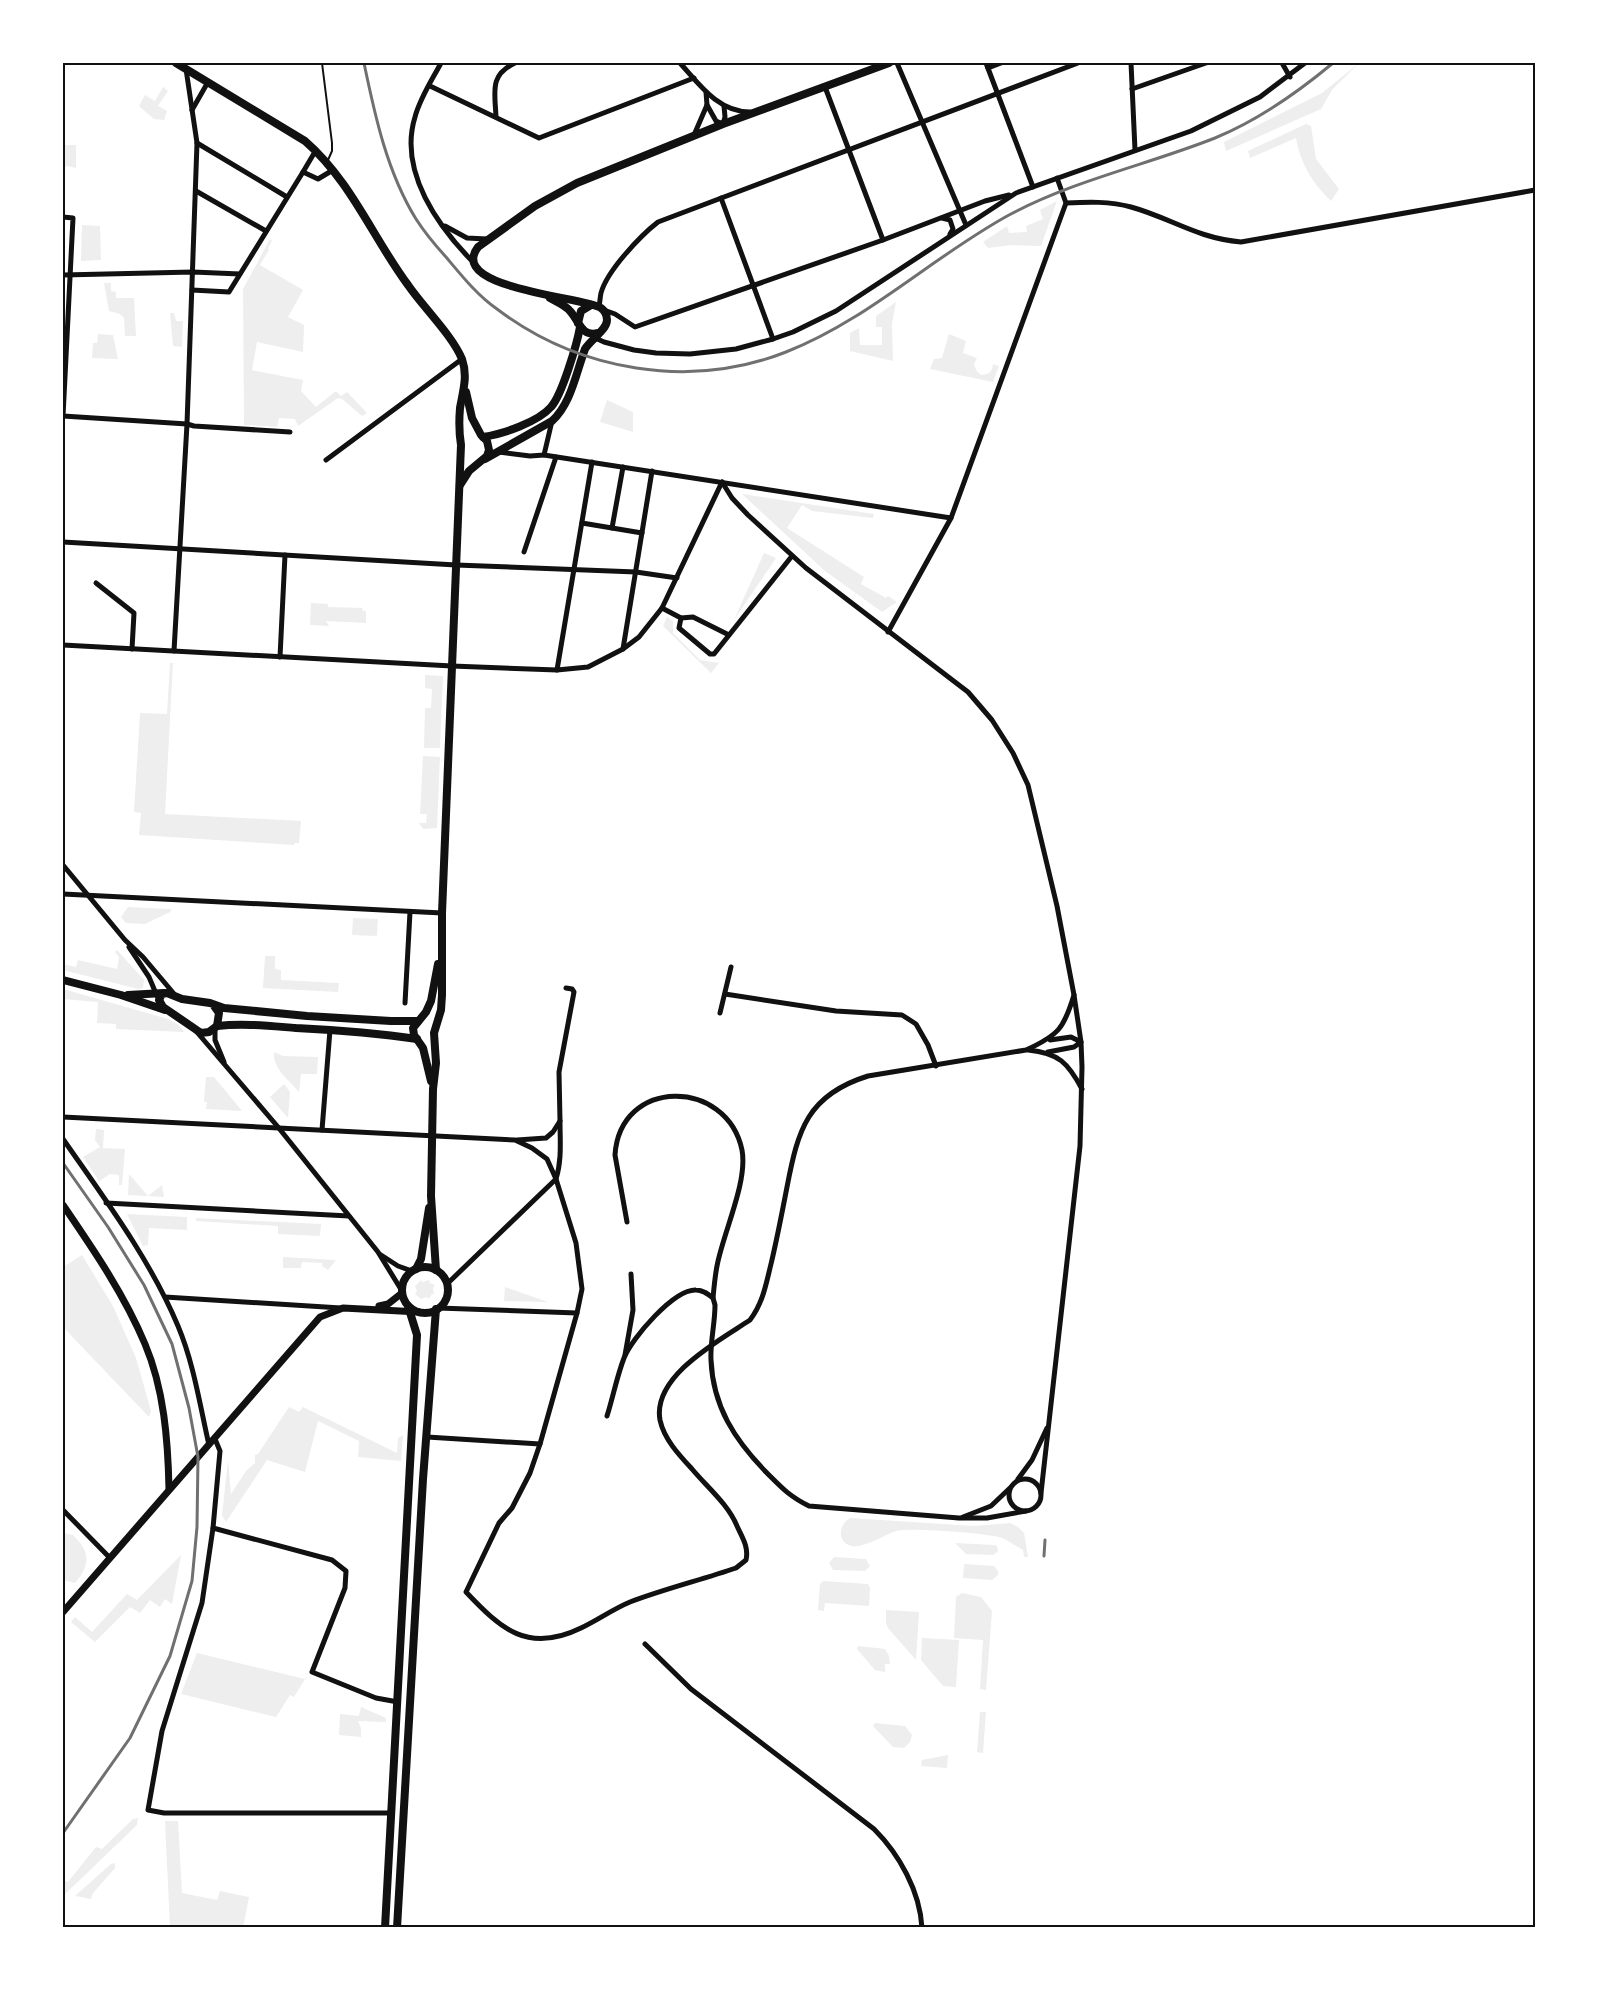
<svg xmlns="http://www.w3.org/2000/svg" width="1598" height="1991" viewBox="0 0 1598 1991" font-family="Poppins,sans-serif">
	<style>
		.green { fill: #eee }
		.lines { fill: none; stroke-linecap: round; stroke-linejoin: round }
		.service { stroke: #111; stroke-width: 2 }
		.minor { stroke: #111; stroke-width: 5 }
		.tertiary { stroke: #111; stroke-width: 7 }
		.secondary { stroke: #111; stroke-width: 8 }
		.primary { stroke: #111; stroke-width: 8 }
		.rail { stroke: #707070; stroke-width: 3 }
		.neatline { fill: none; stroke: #111; stroke-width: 2 }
	</style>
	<rect width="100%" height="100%" fill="#fff"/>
	<g class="green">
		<path d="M1359,63L1332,90L1321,109L1226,151L1224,142L1322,93Z"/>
		<path d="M163,87L168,91L158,106L167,111L164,120L154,119L139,106L145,95L155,101Z"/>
		<path d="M1306,124L1311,126L1316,159L1339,189L1331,201C1312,182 1301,165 1296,138L1250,158L1248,151Z"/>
		<path d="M63,145H76V168L67,166L63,168Z"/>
		<path d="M1057,201L1041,246L1012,245L988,248L983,242L1007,226L1009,233L1027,232L1026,226L1043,219L1040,210Z"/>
		<path d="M82,225L100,226L101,260L81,261Z"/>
		<path d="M270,239L272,241L268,248L269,250L260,265L303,290L288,317L304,325L303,352L257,342L252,370L303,380L301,391L316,407L336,391L341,396L347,392L367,413L362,416L342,399L338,398L298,426L295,419L279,418L277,427L244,425L243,289Z"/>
		<path d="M104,283H111V291L116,292V298H134L136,336H125L124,318L120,314L109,311Z"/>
		<path d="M896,302L892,324L893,361L850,351V333L859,328L860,345H882V327H876V316Z"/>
		<path d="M170,313H174L176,321H183L182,347L173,346Z"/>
		<path d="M98,334L113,335L118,359L92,358L93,343H97Z"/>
		<path d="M949,334L966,341L963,353L977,358L974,364L976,370L981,375C990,374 992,372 993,364L999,366L993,382L930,369L934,359L942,358Z"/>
		<path d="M607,400L633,412V432L600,422Z"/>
		<path d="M742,494L874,514L873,518L812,511L802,505L787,528L864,577L861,584L886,598L888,596L897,602L882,612L825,571Z"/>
		<path d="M764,553L776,558L734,620Z"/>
		<path d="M311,603L328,604V607L362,608L363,611H366V623L326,621L329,626L310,625Z"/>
		<path d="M667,617L673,621V633L700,660L719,663L711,673L663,626Z"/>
		<path d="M170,663H173L165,814L301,821L299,843H294V845L139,835L141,813L134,812L140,713L167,714Z"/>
		<path d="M425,675L443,676L440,748H424L425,708H431L432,689L425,688Z"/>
		<path d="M423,756L440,757L437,828L423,829L419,823H426L427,814H420Z"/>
		<path d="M128,907L167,909H172L170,912L145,924L126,923L121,917Z"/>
		<path d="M353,918L378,919L377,936L352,935Z"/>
		<path d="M117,950L144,980L143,988L138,989L63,970V964L76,967L78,960L117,969L119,957L115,952Z"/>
		<path d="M265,956H275V969L281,970V980L339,983L338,992L263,988Z"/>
		<path d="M63,989L168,1019L179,1025L184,1032L116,1029V1024L97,1023L98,1002L63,999Z"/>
		<path d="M274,1052L283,1056L318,1057L317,1074H301L299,1092C290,1081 272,1068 274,1052Z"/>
		<path d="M206,1077H214L242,1111L206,1109L207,1102H204Z"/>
		<path d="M284,1084L290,1092L288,1118L270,1097Z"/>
		<path d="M96,1129L104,1130L103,1148L125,1149L122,1185H119V1175L110,1174L99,1181L83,1157L100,1147L95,1140Z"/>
		<path d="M129,1174L148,1196L162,1185L164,1197L128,1195Z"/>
		<path d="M127,1214L187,1217V1230L149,1228L148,1245L143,1246Z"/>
		<path d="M196,1218L321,1224L320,1236L278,1234V1226L196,1221Z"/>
		<path d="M82,1255L113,1306L136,1358L151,1411L149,1417L63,1327V1267Z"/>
		<path d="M283,1257L336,1260L328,1270L322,1266V1263L302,1262L301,1268H283Z"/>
		<path d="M421,1280L423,1282L429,1280L430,1283L435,1285L433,1288L434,1294H432L429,1299L427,1297L421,1299L415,1294L417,1291L415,1286Z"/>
		<path d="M505,1287L548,1302L504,1301Z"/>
		<path d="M289,1407L299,1412L303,1407L397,1453L398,1438L403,1435L401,1461L358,1457L359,1441L318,1421L305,1472L267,1460L226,1522L222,1515L228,1460L231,1494L246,1471L255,1463V1455L258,1454Z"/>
		<path d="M850,1518L974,1526L1010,1523L1018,1527L1024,1533L1028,1557H1024L1023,1550C1014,1545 1004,1537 994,1536C979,1533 907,1527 896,1531C883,1535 866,1548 852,1546C837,1543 838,1525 850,1518Z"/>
		<path d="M63,1533L73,1535C91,1552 90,1566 75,1583L63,1580Z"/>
		<path d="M955,1543L994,1545L997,1546L998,1551L993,1555L966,1554Z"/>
		<path d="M181,1555L172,1604L165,1599L160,1607L150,1600L140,1613L130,1607L95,1642L71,1622L75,1617L92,1632L127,1594L137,1600Z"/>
		<path d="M834,1557L866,1559L870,1566L865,1571L833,1570L829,1563Z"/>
		<path d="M964,1564L994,1566L998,1571V1575L992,1580L963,1578Z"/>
		<path d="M823,1581L868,1584L870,1588L869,1606L825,1603L824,1611L818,1610L820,1584Z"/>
		<path d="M962,1593L981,1597L992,1611L986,1690L980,1689L983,1640L954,1638L956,1597Z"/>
		<path d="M886,1610L919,1612L916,1660L888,1628L886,1623Z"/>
		<path d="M922,1638L959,1640L956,1687L943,1686L921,1660Z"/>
		<path d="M858,1646L885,1649L889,1656L890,1664H885V1672L875,1670L857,1649Z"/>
		<path d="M197,1653L305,1679L294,1697L290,1695L276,1717L181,1694Z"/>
		<path d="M361,1707L386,1718V1722L358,1721L361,1728V1737L339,1735L340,1714L359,1716Z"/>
		<path d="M980,1712H986L983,1753L977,1752Z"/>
		<path d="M875,1723L905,1726L912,1735L910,1742L904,1748L893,1747L873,1726Z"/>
		<path d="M948,1755L947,1768L921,1766L922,1760Z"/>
		<path d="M138,1818L137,1825L63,1896V1880L68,1882L96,1847L102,1849L133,1819Z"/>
		<path d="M165,1821H178L182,1893L217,1900L220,1891L249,1897L243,1928L170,1927Z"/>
		<path d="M115,1863V1868L93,1893L91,1899L75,1896L111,1864Z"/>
	</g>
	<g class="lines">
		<path class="service" d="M322,63L332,143V151L328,160"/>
		<g class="minor">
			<path d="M441,63C432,80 420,98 415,117C398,172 439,228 475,264"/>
			<path d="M680,63C699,84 718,112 750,112"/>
			<path d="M897,63L966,225"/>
			<path d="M986,63L1033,187"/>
			<path d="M1131,63L1135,150"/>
			<path d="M1282,63L1290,77"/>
			<path d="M988,68L1001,63"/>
			<path d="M430,86L539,138L694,78"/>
			<path d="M825,87L883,240"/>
			<path d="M1132,89L1206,63"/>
			<path d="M707,105L716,121L723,124L725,117L724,106"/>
			<path d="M192,110L208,82"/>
			<path d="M496,117C495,92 489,75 515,63"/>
			<path d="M694,135L707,105L706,92"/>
			<path d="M197,143L287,197"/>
			<path d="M303,172L316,150"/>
			<path d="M196,191L266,231"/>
			<path d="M721,198L773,339"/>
			<path d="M1066,203C1087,202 1110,201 1131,207C1171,218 1196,238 1241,242L1535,190"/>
			<path d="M63,217L73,218L63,416"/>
			<path d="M942,218L950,220L953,229L950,234"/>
			<path d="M445,226L467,238L487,239"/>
			<path d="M63,275L193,272L240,274"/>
			<path d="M192,290L229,292L303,172L318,179L333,170"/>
			<path d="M599,307C600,302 600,297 601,293C607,271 640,236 658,222L1078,63"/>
			<path d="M604,310L615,314L635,327L883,240L985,201L1009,195"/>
			<path d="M593,337L604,342L634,350L656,353L690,354L736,349L773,339L793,332L836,311L1016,193L1191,131L1260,97L1305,63"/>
			<path d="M63,416L187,424L194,426L290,432"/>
			<path d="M499,452L530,456L544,455L552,421"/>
			<path d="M544,455L951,518"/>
			<path d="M326,460L462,359"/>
			<path d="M722,482L732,498L748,515L806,568L968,692L992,720L1013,753L1028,785L1057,906L1074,995L1081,1042L1082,1067L1080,1146L1041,1493"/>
			<path d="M582,523L642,533"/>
			<path d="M612,528L623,467"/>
			<path d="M63,542L456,565L636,572L677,578"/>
			<path d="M524,552L556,457"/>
			<path d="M96,583L134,613L132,649"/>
			<path d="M662,608L681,618L693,617L729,635"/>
			<path d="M681,618L679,628L710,654H714L792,556"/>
			<path d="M888,632L951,518L1066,203L1057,178"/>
			<path d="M63,645L452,666L557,670L588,667L623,649L639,637L662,608L722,482"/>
			<path d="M623,649L652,471"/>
			<path d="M174,651L187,424L197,143L186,69"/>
			<path d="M280,657L285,555"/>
			<path d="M557,670L592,462"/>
			<path d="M63,865L125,940L143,957L175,995"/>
			<path d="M63,894L442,913"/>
			<path d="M129,947L149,977L157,996"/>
			<path d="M725,994L836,1011L902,1015L916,1024L928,1045L936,1066"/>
			<path d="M405,1003L410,912"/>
			<path d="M720,1013L731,967"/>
			<path d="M215,1028V1040L224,1062"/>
			<path d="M196,1031L278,1127L378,1252L402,1291"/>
			<path d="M1028,1050C1059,1053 1068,1063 1082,1089"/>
			<path d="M1048,1052L1074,1047L1081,1042L1071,1037L1050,1040"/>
			<path d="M63,1117L515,1140L532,1148L547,1159L556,1179L576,1243L582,1289L577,1313L540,1444L530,1473L512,1508L499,1523L466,1592C501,1629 528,1654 581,1628C598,1620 613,1609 630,1602C664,1589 701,1580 736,1568L746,1560C749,1547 742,1537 737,1526C728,1504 707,1487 692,1469C679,1455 664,1439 660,1420C652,1376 720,1340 750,1320C763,1303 766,1284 771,1264C777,1239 782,1213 787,1187C798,1130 807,1095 868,1076L1026,1050C1059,1035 1064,1028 1074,995"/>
			<path d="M322,1130L330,1030"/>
			<path d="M63,1139C104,1198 150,1259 178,1326C194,1364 200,1406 209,1445"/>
			<path d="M517,1140L546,1138L553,1132L560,1121L559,1072L574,992L572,989L566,988"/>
			<path d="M106,1203L349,1216"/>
			<path d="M627,1222L615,1155C620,1077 727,1078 742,1150C748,1182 723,1233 717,1266C715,1276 714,1287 713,1298"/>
			<path d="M381,1255L398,1266L412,1271"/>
			<path d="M447,1284L556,1179C562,1160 560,1141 560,1121"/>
			<path d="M165,1297L341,1308"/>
			<path d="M438,1308L577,1313"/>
			<path d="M625,1355L633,1310L631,1274"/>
			<path d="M607,1416C613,1397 617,1376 624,1358C632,1338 674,1289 696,1290C703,1290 708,1294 713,1298L715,1305C715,1324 710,1342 711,1360C713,1407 735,1440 766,1472C782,1488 789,1496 809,1506L959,1518H987L1026,1511"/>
			<path d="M427,1437L540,1444"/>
			<path d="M215,1439L220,1451L213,1528L202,1603L162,1731L148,1810L164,1813H392"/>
			<path d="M1018,1479L1032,1460L1047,1428"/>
			<circle cx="1025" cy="1495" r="16"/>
			<path d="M63,1510L110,1558"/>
			<path d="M963,1517L991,1506L1010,1488"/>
			<path d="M213,1528L332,1560L346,1571L345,1588L312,1672L376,1698L398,1702"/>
			<path d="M645,1644L691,1689L874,1829C899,1854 920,1891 922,1928"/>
		</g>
		<g class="tertiary">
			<path d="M63,1205C93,1249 124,1294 145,1344C164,1389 168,1440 169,1489"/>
			<path d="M379,1306L388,1304L402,1293"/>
			<path d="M63,1612L320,1317L343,1308L419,1312"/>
		</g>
		<g class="secondary">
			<path d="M550,298C557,302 565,305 570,311C580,322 581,337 598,333"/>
			<path d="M578,323L581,311L591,305"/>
			<path d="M483,437C503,434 538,422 551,407C562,395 577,344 580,327"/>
			<path d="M485,459L552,421C571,404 576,373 585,349C590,340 607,330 607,320C607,315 605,311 601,308C585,297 446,289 478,247L535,206L577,183L723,124L889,63"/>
			<path d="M63,980L121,995L165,1010"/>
			<path d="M128,995L164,993"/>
			<path d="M214,1006L219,1013L217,1026L209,1032L201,1033L163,1007L159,1000L162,994L167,993L182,999L210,1003L224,1008L307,1016L391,1021H418"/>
			<path d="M217,1026C244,1023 270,1026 296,1028C337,1030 377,1033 417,1039"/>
		</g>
		<g class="primary">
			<path d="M176,63L305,141C351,181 373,238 408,285C423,307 452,335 462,359C468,376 463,391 460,408C459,420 459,433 461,445L442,913V995L441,1010L434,1033L436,1063L433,1089L431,1196L436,1270"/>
			<path d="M460,485L469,471L487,456L489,450L487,441L481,435L472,418L466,392"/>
			<path d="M431,1081L423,1048L414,1035L413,1028L426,1012L431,1001L438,964"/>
			<circle cx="425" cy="1290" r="23"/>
			<path d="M416,1269L421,1259L429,1208"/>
			<path d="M385,1928L417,1335L408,1306"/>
			<path d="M397,1928L423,1479L436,1309"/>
		</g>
		<g class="rail">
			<path d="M364,63C375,116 387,172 416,219C425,233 435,245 446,257C462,276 477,295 497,309C579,371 690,390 786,352C868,320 932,257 1009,215C1074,180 1147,165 1215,138C1259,120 1297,93 1333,63"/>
			<path d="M63,1163L108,1227L144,1285L172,1344L189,1408L198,1457L197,1527L192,1581L170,1656L130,1738L63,1833"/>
			<path d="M1044,1556L1045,1540"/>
		</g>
	</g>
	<rect width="1598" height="1991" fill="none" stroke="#ffffff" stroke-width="129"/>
	<rect x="64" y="64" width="1470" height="1862" class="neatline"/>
</svg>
